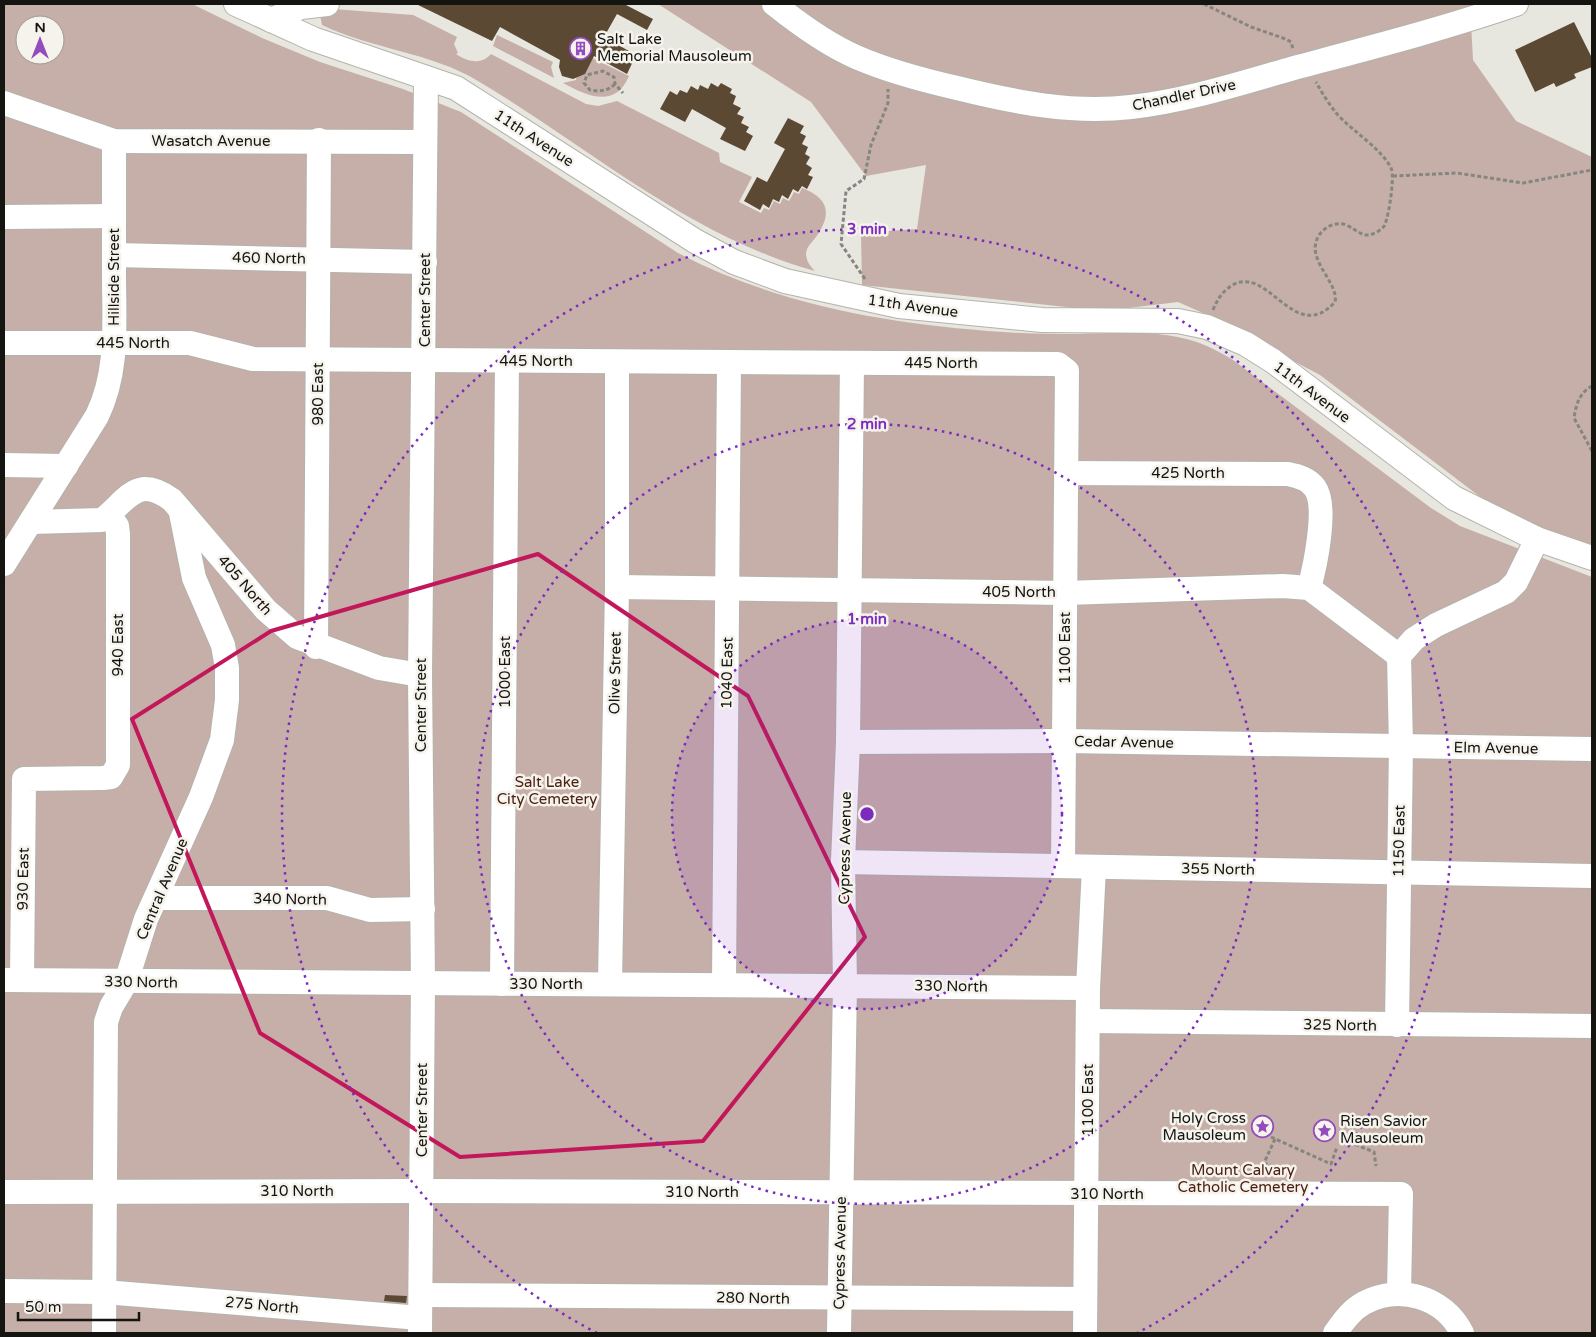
<svg xmlns="http://www.w3.org/2000/svg" width="1596" height="1337" viewBox="0 0 1596 1337" font-family="'Varela Round',sans-serif">
	<style>
		.green { fill: #c6afa8; fill-rule: evenodd }
		.building { fill: #5c4934 }
		.lines { fill: none; stroke-linecap: round; stroke-linejoin: round }
		.minor-casing { stroke: #b4b3ac; stroke-width: 26 }
		.path { stroke: #868580; stroke-width: 3; stroke-dasharray: 4 2.5; stroke-linecap: butt }
		.minor { stroke: #fff; stroke-width: 24 }
		.marked { fill: none; stroke: #c2185b; stroke-width: 4; stroke-linejoin: round }
		.ring { fill: none; stroke: #7b2cbf; stroke-width: 2.5; stroke-dasharray: 2.5 5 }
		.labels { text-anchor: middle; dominant-baseline: central; stroke-width: 5; stroke-linejoin: round; paint-order: stroke }
		.poi-label { font-size: 15px; fill: #141411; stroke: #f5f3ec; text-anchor: start }
		.street-label { font-size: 15px; fill: #141411; stroke: #f5f3ec }
		.park-label { font-size: 15px; fill: #4c2012; stroke: #f5f3ec }
		.centre { fill: #7b2cbf; stroke: #f5f3ec; stroke-width: 2.5 }
		.ring-label { font-size: 15px; text-anchor: middle; font-weight: bold; fill: #7b2cbf; stroke: #f5f3ec; stroke-width: 5; stroke-linejoin: round; paint-order: stroke }
	</style>
	<rect width="100%" height="100%" fill="#e7e6df"/>
	<g class="green">
		<path d="M4,4H192L262,38L320,62L403,89L461,112L678,253C780,306 890,324 1003,332C1029,334 1054,334 1079,334C1121,333 1167,329 1207,346C1216,350 1225,355 1233,360L1431,508L1460,526L1592,577V1333H4ZM25,25H55V55H25Z"/>
		<path d="M658,4H1470L1473,60L1516,121L1592,157V546L1504,515L1320,375L1203,313L1178,302L1103,311L862,285L861,233L917,229L926,165L866,176L811,102Z"/>
		<path d="M333,9L413,15L457,37L454,44L458,53L456,54C466,61 481,66 491,54L586,104L598,106L617,101L719,153L720,162L752,177L739,202L761,213L764,208L769,210L774,201L780,204L783,198L789,201L794,192L799,194L802,188C826,197 833,211 818,234C814,241 806,246 806,254C806,261 811,267 815,271C688,236 589,147 478,81C430,52 371,49 322,25L320,15Z"/>
		<path d="M497,35L553,62L551,67L554,78L493,46Z"/>
		<path d="M590,57L629,76C615,109 587,96 563,83L576,80L577,74Z"/>
	</g>
	<g class="building">
		<path d="M416,4H624L653,19L647,30L617,14L604,37L636,55L627,74L594,56L585,74L573,79L562,76L559,67L560,60L500,27L492,41Z"/>
		<path d="M1574,22L1592,58V67L1574,74L1576,78L1556,87L1554,83L1535,92L1515,50Z"/>
		<path d="M711,83L718,87L721,83L732,89L730,93L736,96L733,104L741,108L737,114L744,117L741,123L749,127L746,132L753,136L745,151L720,139L726,128L692,109L685,122L660,109L670,91L677,95L680,90L687,93L691,86L698,90L700,85L708,89Z"/>
		<path d="M788,118L804,126L800,133L806,136L802,144L808,147L805,154L810,157L806,164L812,168L808,175L813,177L807,189L802,186L798,192L793,189L788,199L782,195L779,202L773,199L769,208L763,204L760,210L744,201L757,177L767,182L785,149L774,143Z"/>
		<path d="M385,1295L407,1296L406,1303L384,1301Z"/>
	</g>
	<g class="lines">
		<defs>
			<g id="minor">
				<path d="M236,4L313,39L456,88L695,241L734,262L785,281L899,306L1042,320L1178,321L1207,327L1246,344L1273,361L1454,498L1537,539L1592,558"/>
				<path d="M774,4C799,24 826,44 856,57C888,71 922,80 957,88C1014,102 1072,114 1131,107C1186,101 1241,83 1294,68C1369,48 1443,29 1516,4"/>
				<path d="M271,20L301,7L327,4"/>
				<path d="M4,103L114,141L425,142"/>
				<path d="M4,217L114,216"/>
				<path d="M114,255L425,262"/>
				<path d="M4,343H190L253,359L1058,364L1067,371L1063,865"/>
				<path d="M4,465L66,466"/>
				<path d="M1066,473L1288,474C1298,476 1309,479 1315,488C1328,506 1315,567 1309,588"/>
				<path d="M31,522L102,520C128,500 136,474 172,500L266,610L297,637L379,668L420,675"/>
				<path d="M4,564L97,416C119,371 114,322 114,274C114,230 114,185 114,141"/>
				<path d="M617,587L1065,593L1283,586L1309,588L1399,656"/>
				<path d="M316,647L319,140"/>
				<path d="M1399,656L1414,639L1436,625L1506,592L1516,582L1537,539"/>
				<path d="M848,742L1064,741L1592,749"/>
				<path d="M843,862L1592,876"/>
				<path d="M157,898H327L370,910L423,909"/>
				<path d="M22,979L24,779L103,778L111,777L118,765V534L117,526L109,515"/>
				<path d="M4,980L1088,988"/>
				<path d="M502,984L507,361"/>
				<path d="M610,984L617,587V362"/>
				<path d="M724,984L729,362"/>
				<path d="M1088,1021L1592,1026"/>
				<path d="M1397,1025L1401,746L1399,656"/>
				<path d="M4,1192L421,1191L1401,1194L1399,1293"/>
				<path d="M4,1291L104,1292L420,1318"/>
				<path d="M421,1295L1085,1299"/>
				<path d="M104,1333L106,1022L111,1007L126,982L146,919L201,797L222,740L227,700V668L223,645L194,578L181,513"/>
				<path d="M420,1333L423,983L420,675L426,78"/>
				<path d="M839,1333L845,985L843,862L848,742L852,363"/>
				<path d="M1085,1333L1088,988L1094,867"/>
				<path d="M1335,1333C1343,1322 1351,1310 1364,1303C1400,1284 1444,1297 1462,1333"/>
			</g>
		</defs>
		<use href="#minor" class="minor-casing"/>
		<g class="path">
			<path d="M1204,4L1251,27L1283,38L1291,42L1293,49"/>
			<path d="M615,84C608,91 600,92 590,90L584,83L587,75L603,71L614,77L615,84L623,93"/>
			<path d="M1393,176L1457,173L1523,183L1592,170"/>
			<path d="M865,279L841,244L846,191L864,179L871,145L888,103V89"/>
			<path d="M1213,310C1217,300 1222,292 1231,286C1268,262 1294,347 1335,302C1339,284 1310,263 1316,242C1319,230 1334,220 1346,225C1358,230 1363,240 1377,232C1380,230 1384,228 1385,224C1389,215 1395,176 1391,168C1381,148 1352,131 1337,114C1329,104 1322,93 1316,82"/>
			<path d="M1592,386C1579,393 1576,405 1574,418L1592,451"/>
			<path d="M1271,1137L1331,1164L1337,1147"/>
			<path d="M1275,1139L1264,1163L1289,1173"/>
			<path d="M1349,1142L1374,1152L1376,1166"/>
		</g>
		<use href="#minor" class="minor"/>
	</g>
	<path class="marked" d="M538,554L748,696L865,937L703,1141L460,1157L260,1033L132,719L271,631Z"/>
	<circle cx="867" cy="814" r="195" fill="#7b2cbf" fill-opacity=".12"/>
	<g class="ring">
		<circle cx="867" cy="814" r="195"/>
		<circle cx="867" cy="814" r="390"/>
		<path d="M597 1333A585 585 0 1 1 1137 1333"/>
	</g>
	<defs>
		<symbol id="building-ring" viewBox="-11 -11 22 22"><circle r="9.5" fill="#f5f3ec" stroke="#934bbe" stroke-width="1.5"/><path d="M-4-6H4V6H1V3H-1V6H-4ZM-2.5-4.3h1.7v1.8h-1.7ZM.8-4.3h1.7v1.8H.8ZM-2.5-1h1.7V.8h-1.7ZM.8-1h1.7V.8H.8Z" fill="#934bbe"/></symbol>
		<symbol id="sight-ring" viewBox="-11 -11 22 22"><circle r="9.5" fill="#f5f3ec" stroke="#934bbe" stroke-width="1.5"/><path d="M0-6L1.8-2.2L6-1.7L2.9 1.2L3.7 5.4L0 3.3L-3.7 5.4L-2.9 1.2L-6-1.7L-1.8-2.2Z" fill="#934bbe"/></symbol>
	</defs>
	<g fill-rule="evenodd">
		<use href="#building-ring" x="568" y="36" width="25" height="25"/>
		<use href="#sight-ring" x="1250" y="1114" width="25" height="25"/>
		<use href="#sight-ring" x="1312" y="1118" width="25" height="25"/>
	</g>
	<g class="labels">
		<g class="poi-label">
			<text x="597" y="39">Salt Lake<tspan x="597" dy="17">Memorial Mausoleum</tspan></text>
			<text x="1246" y="1118" text-anchor="end">Holy Cross<tspan x="1246" dy="17">Mausoleum</tspan></text>
			<text x="1340" y="1121">Risen Savior<tspan x="1340" dy="17">Mausoleum</tspan></text>
		</g>
		<g class="street-label">
			<text transform="translate(1184 95) rotate(-12)">Chandler Drive</text>
			<text transform="translate(534 138) rotate(33)">11th Avenue</text>
			<text x="211" y="141">Wasatch Avenue</text>
			<text transform="translate(269 258) rotate(1)">460 North</text>
			<text transform="translate(114 277) rotate(-90)">Hillside Street</text>
			<text transform="translate(425 300) rotate(-90)">Center Street</text>
			<text transform="translate(913 306) rotate(8)">11th Avenue</text>
			<text x="133" y="343">445 North</text>
			<text x="536" y="361">445 North</text>
			<text x="941" y="363">445 North</text>
			<text transform="translate(1312 392) rotate(37)">11th Avenue</text>
			<text transform="translate(318 394) rotate(-90)">980 East</text>
			<text x="1188" y="473">425 North</text>
			<text transform="translate(245 585) rotate(49)">405 North</text>
			<text x="1019" y="592">405 North</text>
			<text transform="translate(118 645) rotate(-90)">940 East</text>
			<text transform="translate(1065 648) rotate(-90)">1100 East</text>
			<text transform="translate(505 672) rotate(-90)">1000 East</text>
			<text transform="translate(615 673) rotate(-89)">Olive Street</text>
			<text transform="translate(727 673) rotate(-89)">1040 East</text>
			<text transform="translate(421 705) rotate(-90)">Center Street</text>
			<text transform="translate(1124 742) rotate(1)">Cedar Avenue</text>
			<text transform="translate(1496 748) rotate(1)">Elm Avenue</text>
			<text transform="translate(1399 841) rotate(-89)">1150 East</text>
			<text transform="translate(845 848) rotate(-89)">Cypress Avenue</text>
			<text transform="translate(1218 869) rotate(1)">355 North</text>
			<text transform="translate(23 879) rotate(-89)">930 East</text>
			<text transform="translate(162 889) rotate(-67)">Central Avenue</text>
			<text transform="translate(290 899) rotate(1)">340 North</text>
			<text transform="translate(141 982) rotate(1)">330 North</text>
			<text x="546" y="984">330 North</text>
			<text transform="translate(951 986) rotate(1)">330 North</text>
			<text transform="translate(1340 1025) rotate(1)">325 North</text>
			<text transform="translate(1088 1100) rotate(-90)">1100 East</text>
			<text transform="translate(422 1110) rotate(-90)">Center Street</text>
			<text x="297" y="1191">310 North</text>
			<text x="702" y="1192">310 North</text>
			<text x="1107" y="1194">310 North</text>
			<text transform="translate(840 1253) rotate(-89)">Cypress Avenue</text>
			<text transform="translate(753 1298) rotate(1)">280 North</text>
			<text transform="translate(262 1305) rotate(5)">275 North</text>
		</g>
		<g class="park-label">
			<text x="547" y="782">Salt Lake<tspan x="547" dy="17">City Cemetery</tspan></text>
			<text x="1243" y="1170">Mount Calvary<tspan x="1243" dy="17">Catholic Cemetery</tspan></text>
		</g>
	</g>
	<circle cx="867" cy="814" r="8" class="centre"/>
	<g class="ring-label">
		<text x="867" y="234">3 min</text>
		<text x="867" y="429">2 min</text>
		<text x="867" y="624">1 min</text>
	</g>
	<rect width="1596" height="1337" fill="none" stroke="#141411" stroke-width="10"/>
	<g transform="translate(40 40)"><circle r="24" fill="#f5f3ec" stroke="#9b9a94"/>
	<path d="M0-4L9 19L0 12L-9 19Z" fill="#934bbe"/>
	<text y="-8" font-size="14" font-weight="bold" text-anchor="middle" fill="#141411">N</text>
	</g>
	<path d="M18 1312v8h121v-8" fill="none" stroke="#141411" stroke-width="2.5"/>
	<text x="25" y="1312" font-size="15" fill="#141411" stroke="#f5f3ec" stroke-width="4" paint-order="stroke">50 m</text>
</svg>
